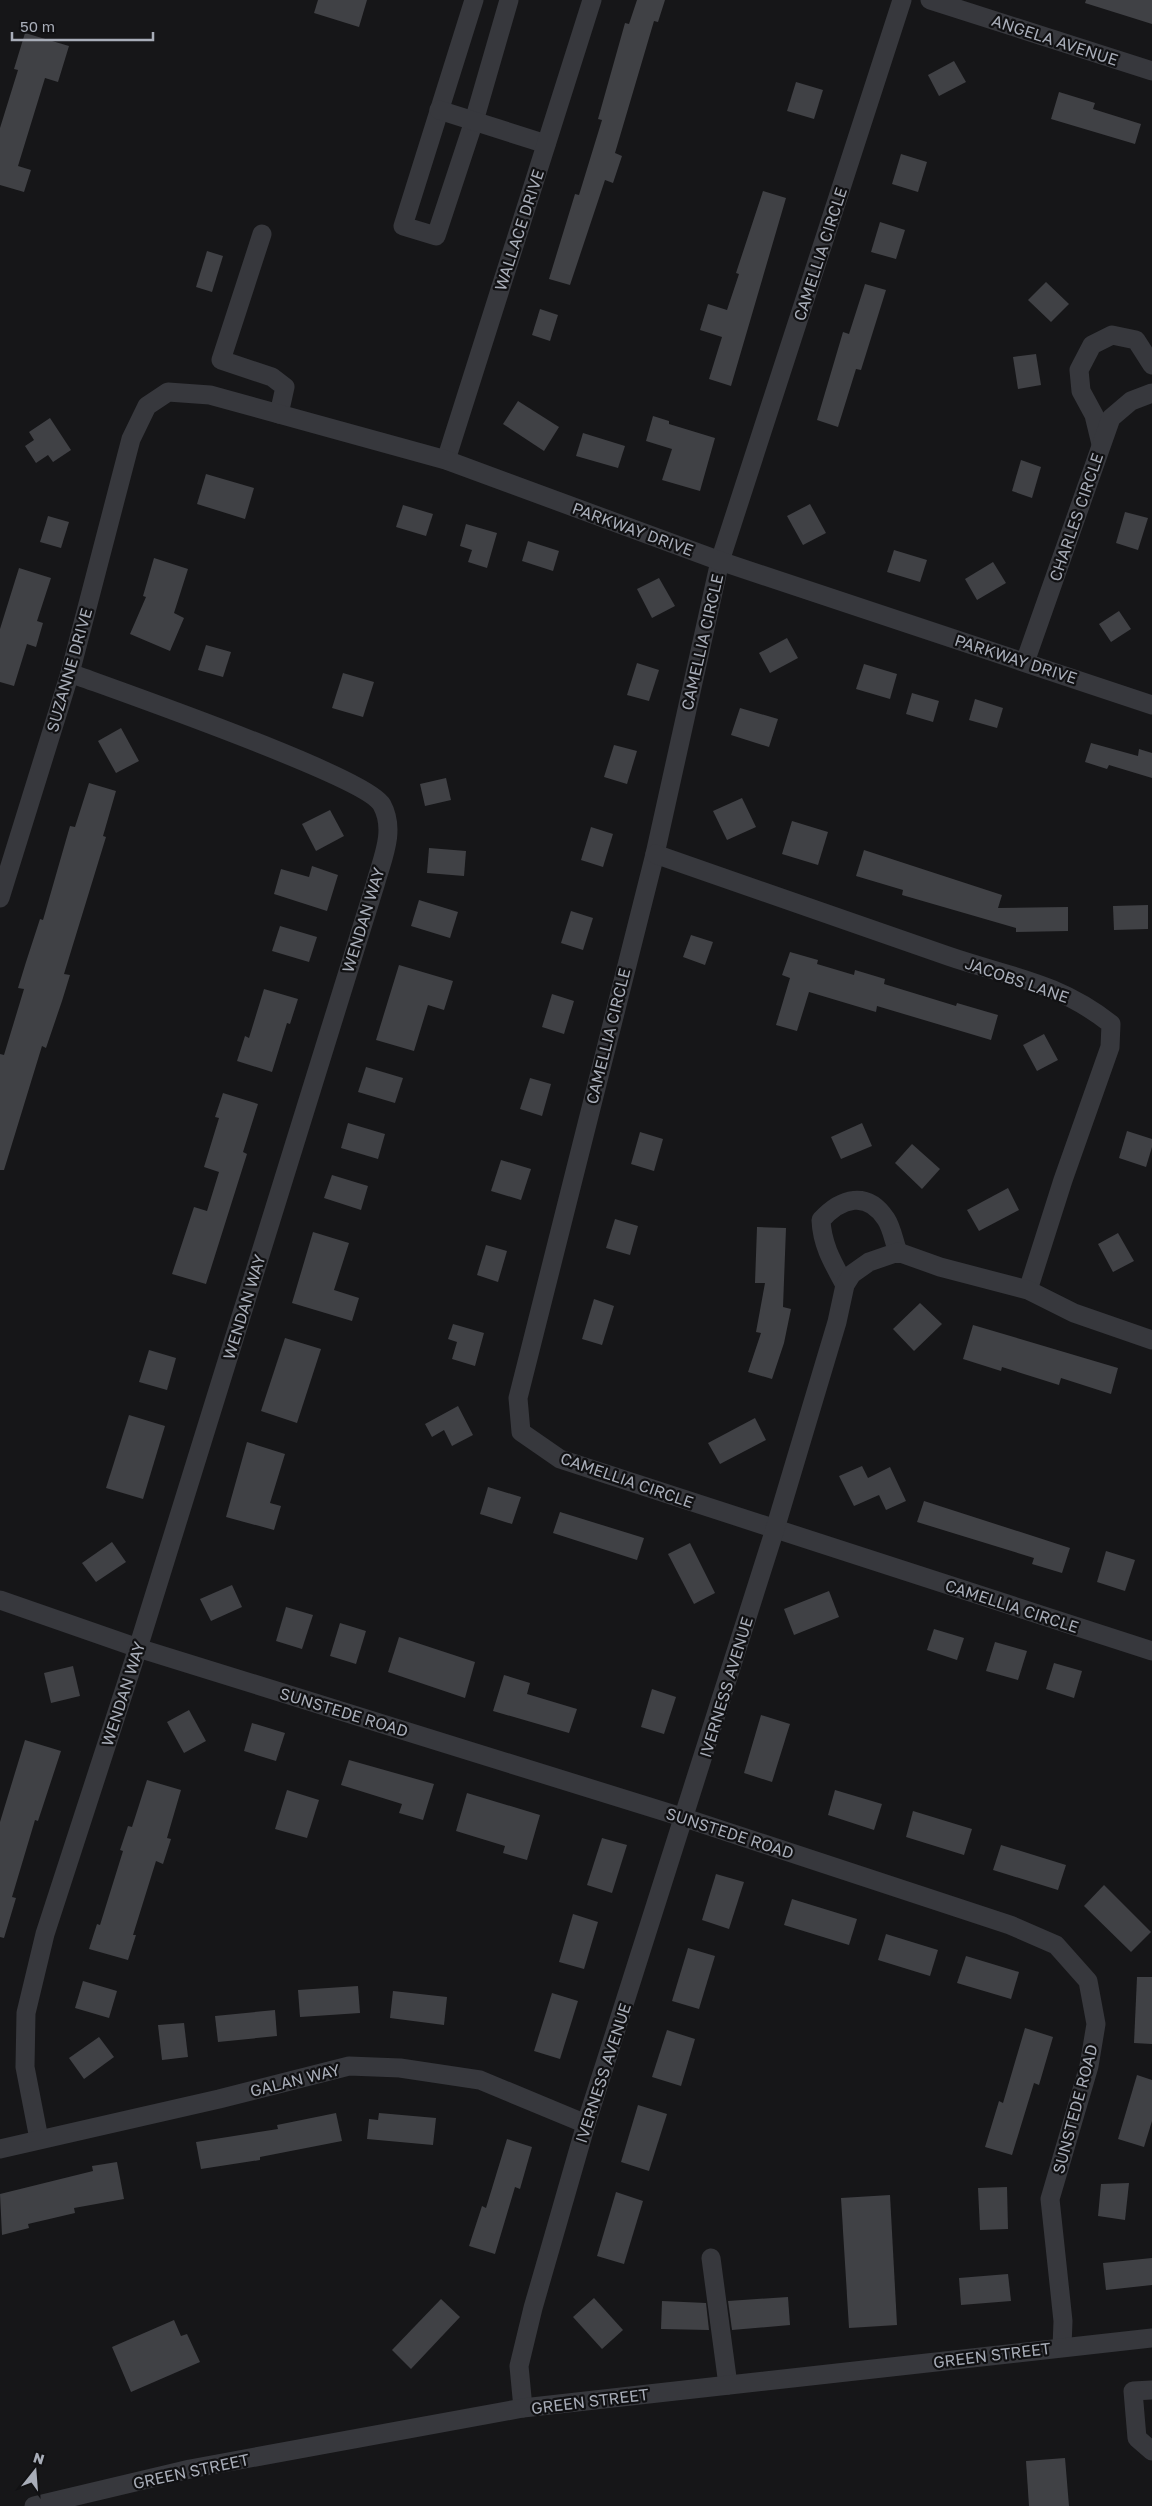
<svg xmlns="http://www.w3.org/2000/svg" width="1152" height="2506" viewBox="0 0 1152 2506" font-family="'Golos Text',sans-serif">
	<style>
		.building { fill: #404145 }
		.lines { fill: none; stroke-linecap: round; stroke-linejoin: round }
		.minor { stroke: #37383d; stroke-width: 19 }
		.labels { text-anchor: middle; dominant-baseline: central; stroke-width: 4.5; stroke-linejoin: round; paint-order: stroke }
		.street-label { font-size: 16px; fill: #a8adb8; stroke: #111113 }
	</style>
	<rect width="100%" height="100%" fill="#161618"/>
	<g class="building">
		<path d="M318,0H367L359,27L314,13Z"/>
		<path d="M637,0H665L658,22L654,21L615,153L622,156L613,183L605,180L570,285L549,279L575,194L579,195L602,120L598,119L625,23L629,24Z"/>
		<path d="M1086,0H1152V24L1085,3Z"/>
		<path d="M25,33L69,46L58,82L45,78L18,166L31,170L24,192L0,185V128L18,70L14,69Z"/>
		<path d="M954,61L966,82L939,96L928,75Z"/>
		<path d="M796,82L823,90L814,119L787,111Z"/>
		<path d="M1059,92L1095,103L1093,109L1141,124L1135,144L1051,119Z"/>
		<path d="M901,154L927,162L918,192L892,184Z"/>
		<path d="M763,191L786,198L731,386L709,379L722,337L700,330L708,304L727,310L739,274L736,273Z"/>
		<path d="M880,222L905,230L896,259L871,252Z"/>
		<path d="M207,251L223,256L212,292L196,287Z"/>
		<path d="M1046,282L1069,304L1051,322L1028,300Z"/>
		<path d="M865,284L886,290L861,370L856,369L838,427L817,420L843,332L849,334Z"/>
		<path d="M540,309L558,315L550,341L532,335Z"/>
		<path d="M1036,354L1041,385L1018,389L1013,357Z"/>
		<path d="M518,401L559,427L544,451L503,424Z"/>
		<path d="M653,416L669,421V424L715,438L700,491L662,480L672,449L646,441Z"/>
		<path d="M50,418L71,450L53,462L48,455L36,463L25,446L34,440L29,432Z"/>
		<path d="M583,433L625,446L618,468L576,456Z"/>
		<path d="M1021,460L1041,467L1032,498L1012,491Z"/>
		<path d="M206,474L254,488L245,519L197,504Z"/>
		<path d="M810,504L826,533L803,545L787,516Z"/>
		<path d="M403,505L433,514L426,536L396,527Z"/>
		<path d="M1125,512L1148,518L1138,550L1116,543Z"/>
		<path d="M48,516L69,522L61,548L40,542Z"/>
		<path d="M466,524L497,533L487,568L468,562L472,550L460,546Z"/>
		<path d="M528,541L559,551L553,571L522,561Z"/>
		<path d="M894,550L927,560L920,582L887,572Z"/>
		<path d="M154,558L188,569L174,613L184,618L170,651L130,634L146,597L143,596Z"/>
		<path d="M993,562L1006,583L977,600L965,579Z"/>
		<path d="M19,568L51,578L37,621L43,623L36,647L27,644L14,686L0,682V629Z"/>
		<path d="M659,578L675,606L652,618L637,589Z"/>
		<path d="M1119,611L1131,629L1111,642L1099,624Z"/>
		<path d="M787,638L798,658L770,673L759,653Z"/>
		<path d="M206,645L231,652L223,677L198,670Z"/>
		<path d="M637,663L659,670L649,701L627,695Z"/>
		<path d="M864,664L897,674L890,699L856,689Z"/>
		<path d="M343,673L374,682L363,717L332,708Z"/>
		<path d="M912,693L939,701L933,722L906,714Z"/>
		<path d="M975,699L1003,708L997,728L969,720Z"/>
		<path d="M740,708L778,719L769,747L731,735Z"/>
		<path d="M121,728L139,761L116,773L98,741Z"/>
		<path d="M1091,743L1138,756L1139,749L1152,753V778L1109,765L1107,769L1085,762Z"/>
		<path d="M614,745L637,751L627,784L604,777Z"/>
		<path d="M446,778L451,800L425,806L420,784Z"/>
		<path d="M89,783L116,791L103,836L106,837L64,974L70,975L62,1001L46,1048L42,1046L4,1170H0V1054L4,1055L24,989L18,988L26,962L40,919L43,920L70,826L75,827Z"/>
		<path d="M742,798L756,827L727,840L713,811Z"/>
		<path d="M330,810L344,836L316,851L302,824Z"/>
		<path d="M792,821L828,832L818,865L782,854Z"/>
		<path d="M591,827L613,834L603,867L581,860Z"/>
		<path d="M429,848L466,851L464,876L427,873Z"/>
		<path d="M864,850L1002,895L998,908L1068,907V931L1016,932V928L902,895L903,890L856,876Z"/>
		<path d="M312,866L338,875L327,911L274,894L281,869L309,877Z"/>
		<path d="M419,900L458,912L450,938L411,926Z"/>
		<path d="M1148,905V929L1114,930L1113,906Z"/>
		<path d="M571,911L593,918L583,950L561,943Z"/>
		<path d="M280,926L317,937L309,962L272,951Z"/>
		<path d="M691,935L713,942L705,965L683,957Z"/>
		<path d="M790,952L818,960L817,964L854,975L855,970L885,979L884,984L956,1006L957,1003L998,1015L991,1040L877,1006L876,1012L809,992L797,1031L776,1025L790,978L782,975Z"/>
		<path d="M399,965L453,981L444,1010L428,1005L414,1051L376,1040Z"/>
		<path d="M264,989L298,999L290,1024L287,1023L272,1072L237,1061L245,1036L249,1038Z"/>
		<path d="M552,994L574,1001L564,1034L542,1027Z"/>
		<path d="M1044,1034L1058,1060L1037,1071L1023,1045Z"/>
		<path d="M366,1067L403,1078L395,1103L358,1092Z"/>
		<path d="M530,1078L551,1084L542,1116L520,1109Z"/>
		<path d="M223,1093L258,1104L243,1152L247,1154L206,1284L172,1274L194,1207L207,1211L219,1172L204,1167L219,1118L215,1117Z"/>
		<path d="M348,1123L385,1134L378,1159L341,1148Z"/>
		<path d="M862,1123L872,1146L841,1159L831,1137Z"/>
		<path d="M1127,1131L1152,1139V1147L1146,1167L1119,1158Z"/>
		<path d="M640,1132L663,1139L654,1171L631,1164Z"/>
		<path d="M912,1144L940,1169L922,1189L895,1163Z"/>
		<path d="M501,1160L531,1169L521,1200L491,1191Z"/>
		<path d="M332,1175L368,1186L361,1210L324,1198Z"/>
		<path d="M1008,1188L1019,1210L979,1231L967,1210Z"/>
		<path d="M615,1219L638,1226L630,1255L606,1248Z"/>
		<path d="M757,1227L786,1228L783,1307L791,1309L784,1343L772,1379L748,1372L761,1333L756,1332L765,1283H755Z"/>
		<path d="M313,1232L349,1243L334,1290L359,1298L352,1321L292,1303Z"/>
		<path d="M1118,1233L1134,1261L1113,1272L1098,1244Z"/>
		<path d="M486,1245L507,1251L498,1282L477,1275Z"/>
		<path d="M594,1299L614,1306L602,1345L582,1339Z"/>
		<path d="M920,1303L942,1324L914,1351L893,1329Z"/>
		<path d="M453,1324L484,1333L475,1366L452,1359L457,1342L448,1339Z"/>
		<path d="M973,1325L1118,1368L1111,1394L1061,1378L1059,1385L1002,1367L1001,1371L963,1359Z"/>
		<path d="M285,1338L321,1349L297,1423L261,1411Z"/>
		<path d="M149,1350L176,1358L167,1390L139,1382Z"/>
		<path d="M458,1406L473,1435L452,1446L444,1430L432,1437L425,1424Z"/>
		<path d="M129,1415L165,1426L143,1499L106,1488Z"/>
		<path d="M755,1418L766,1440L720,1464L708,1443Z"/>
		<path d="M247,1442L285,1454L270,1503L281,1506L274,1530L226,1517Z"/>
		<path d="M862,1466L868,1478L890,1467L906,1501L886,1510L879,1495L854,1506L839,1476Z"/>
		<path d="M488,1487L521,1497L512,1524L480,1514Z"/>
		<path d="M924,1501L1070,1548L1062,1573L1032,1564L1034,1558L917,1522Z"/>
		<path d="M560,1512L644,1538L637,1560L553,1533Z"/>
		<path d="M112,1542L126,1562L96,1582L82,1563Z"/>
		<path d="M690,1543L715,1593L694,1604L668,1554Z"/>
		<path d="M1106,1551L1135,1560L1125,1591L1097,1582Z"/>
		<path d="M232,1585L242,1607L211,1621L200,1599Z"/>
		<path d="M829,1591L839,1617L794,1635L784,1609Z"/>
		<path d="M286,1607L313,1615L302,1649L276,1641Z"/>
		<path d="M340,1623L366,1631L356,1664L330,1656Z"/>
		<path d="M934,1629L964,1638L957,1660L927,1650Z"/>
		<path d="M399,1637L475,1662L465,1698L388,1672Z"/>
		<path d="M995,1642L1027,1651L1018,1680L986,1671Z"/>
		<path d="M1054,1663L1082,1671L1074,1698L1046,1689Z"/>
		<path d="M73,1666L80,1696L51,1703L44,1673Z"/>
		<path d="M504,1675L530,1683L527,1694L577,1709L569,1733L493,1711Z"/>
		<path d="M652,1689L676,1697L664,1734L641,1727Z"/>
		<path d="M189,1710L206,1741L184,1753L167,1722Z"/>
		<path d="M761,1715L790,1724L772,1782L744,1773Z"/>
		<path d="M252,1723L285,1733L276,1761L244,1751Z"/>
		<path d="M25,1740L61,1751L38,1821L35,1820L12,1897L16,1898L4,1938L0,1937V1822Z"/>
		<path d="M349,1760L434,1784L423,1820L399,1813L402,1804L341,1785Z"/>
		<path d="M147,1780L181,1790L167,1838L171,1839L163,1864L156,1861L133,1935H136L128,1960L89,1949L97,1924L100,1925L123,1851L120,1850L128,1826L132,1827Z"/>
		<path d="M287,1790L319,1800L307,1838L275,1829Z"/>
		<path d="M835,1790L882,1804L874,1830L828,1815Z"/>
		<path d="M467,1793L540,1815L527,1860L503,1853L505,1846L456,1831Z"/>
		<path d="M913,1811L972,1829L964,1855L906,1837Z"/>
		<path d="M602,1838L627,1845L612,1893L587,1885Z"/>
		<path d="M1001,1845L1066,1865L1058,1890L993,1870Z"/>
		<path d="M716,1874L744,1882L729,1929L702,1920Z"/>
		<path d="M1104,1885L1151,1932L1131,1952L1084,1906Z"/>
		<path d="M792,1899L857,1919L849,1945L784,1925Z"/>
		<path d="M573,1914L598,1922L584,1969L559,1962Z"/>
		<path d="M886,1934L938,1950L930,1976L878,1960Z"/>
		<path d="M688,1948L715,1956L699,2009L672,2001Z"/>
		<path d="M966,1956L1019,1972L1011,1999L957,1983Z"/>
		<path d="M1137,1977H1152V2044L1134,2043Z"/>
		<path d="M83,1981L117,1991L109,2018L75,2008Z"/>
		<path d="M358,1986L360,2013L300,2017L298,1990Z"/>
		<path d="M393,1991L447,1997L444,2025L390,2018Z"/>
		<path d="M552,1993L578,2001L560,2059L534,2051Z"/>
		<path d="M275,2010L277,2036L218,2042L215,2016Z"/>
		<path d="M184,2023L188,2057L162,2060L158,2025Z"/>
		<path d="M1025,2028L1053,2037L1039,2085L1034,2083L1012,2155L985,2147L999,2101L1003,2103Z"/>
		<path d="M667,2030L695,2039L681,2086L652,2077Z"/>
		<path d="M99,2037L114,2057L84,2079L69,2058Z"/>
		<path d="M1137,2075L1152,2080V2121L1144,2147L1118,2139Z"/>
		<path d="M638,2105L667,2114L649,2171L621,2162Z"/>
		<path d="M336,2113L342,2141L260,2157V2160L201,2169L196,2142L278,2129L277,2125Z"/>
		<path d="M379,2113L436,2118L433,2145L367,2139L369,2119L378,2120Z"/>
		<path d="M507,2139L532,2147L520,2189L515,2187L495,2254L469,2246L482,2206L486,2208Z"/>
		<path d="M117,2162L124,2199L74,2208L75,2213L28,2224L29,2228L2,2235L0,2194L93,2171L92,2166Z"/>
		<path d="M1129,2183L1125,2220L1098,2216L1101,2184Z"/>
		<path d="M1007,2187L1008,2229L980,2230L978,2188Z"/>
		<path d="M616,2192L643,2201L624,2264L597,2256Z"/>
		<path d="M890,2195L897,2325L849,2328L841,2198Z"/>
		<path d="M1152,2258V2285L1106,2290L1103,2263Z"/>
		<path d="M1008,2274L1011,2301L961,2305L959,2278Z"/>
		<path d="M788,2297L790,2325L732,2330L728,2301Z"/>
		<path d="M594,2298L623,2330L602,2349L573,2317Z"/>
		<path d="M441,2299L460,2317L411,2369L392,2350Z"/>
		<path d="M662,2301L706,2303L709,2330L661,2329Z"/>
		<path d="M174,2320L181,2336L187,2334L200,2362L131,2392L112,2347Z"/>
		<path d="M1065,2458L1069,2506H1029L1026,2461Z"/>
	</g>
	<g class="lines">
		<g class="minor">
			<path d="M474,0L403,226L436,236L474,121L509,0"/>
			<path d="M902,0L720,561L655,854L518,1398L521,1432L560,1459L1152,1651"/>
			<path d="M930,0L1152,71"/>
			<path d="M439,110L546,144"/>
			<path d="M262,234L221,360L272,377L285,387L279,414"/>
			<path d="M1101,444L1094,415L1081,391L1079,370L1092,345L1112,335L1136,340L1152,365"/>
			<path d="M446,460L592,0"/>
			<path d="M1025,662L1111,418L1131,401L1152,393"/>
			<path d="M655,854C752,888 850,922 948,956C1009,977 1058,982 1111,1024L1110,1047L1063,1180L1028,1290"/>
			<path d="M0,898L70,673L131,439L147,406L168,392L210,395L446,460L720,561L1152,705"/>
			<path d="M845,1285C833,1263 822,1245 821,1220C841,1198 867,1190 886,1219C892,1228 894,1242 898,1252"/>
			<path d="M0,1600L138,1648L685,1818L1010,1925L1056,1945L1088,1981L1096,2024L1089,2066L1050,2199L1063,2321L1062,2347"/>
			<path d="M39,2139L25,2067L26,2013L45,1934L138,1648L375,885C382,859 396,831 382,805C367,777 116,690 70,673"/>
			<path d="M0,2149L219,2099L349,2066L400,2068L480,2080L586,2124"/>
			<path d="M711,2258L728,2385"/>
			<path d="M1152,2390L1133,2391L1137,2438L1152,2451"/>
			<path d="M523,2408L519,2366L533,2308L586,2124L775,1529L837,1322L845,1285L852,1274L869,1262L898,1252L940,1267L1028,1290L1074,1313L1152,1340"/>
			<path d="M34,2506L190,2469L523,2408L1152,2338"/>
		</g>
	</g>
	<g class="labels">
		<g class="street-label">
			<text transform="translate(1055 40) rotate(18)">ANGELA AVENUE</text>
			<text transform="translate(519 230) rotate(-72)">WALLACE DRIVE</text>
			<text transform="translate(820 254) rotate(-72)">CAMELLIA CIRCLE</text>
			<text transform="translate(1076 517) rotate(-71)">CHARLES CIRCLE</text>
			<text transform="translate(633 529) rotate(20)">PARKWAY DRIVE</text>
			<text transform="translate(702 642) rotate(-77)">CAMELLIA CIRCLE</text>
			<text transform="translate(1016 659) rotate(18)">PARKWAY DRIVE</text>
			<text transform="translate(69 670) rotate(-74)">SUZANNE DRIVE</text>
			<text transform="translate(363 920) rotate(-73)">WENDAN WAY</text>
			<text transform="translate(1017 980) rotate(19)">JACOBS LANE</text>
			<text transform="translate(608 1036) rotate(-76)">CAMELLIA CIRCLE</text>
			<text transform="translate(244 1307) rotate(-73)">WENDAN WAY</text>
			<text transform="translate(627 1480) rotate(19)">CAMELLIA CIRCLE</text>
			<text transform="translate(1012 1606) rotate(18)">CAMELLIA CIRCLE</text>
			<text transform="translate(726 1687) rotate(-73)">IVERNESS AVENUE</text>
			<text transform="translate(123 1694) rotate(-72)">WENDAN WAY</text>
			<text transform="translate(344 1712) rotate(17)">SUNSTEDE ROAD</text>
			<text transform="translate(730 1833) rotate(18)">SUNSTEDE ROAD</text>
			<text transform="translate(603 2073) rotate(-72)">IVERNESS AVENUE</text>
			<text transform="translate(295 2080) rotate(-14)">GALAN WAY</text>
			<text transform="translate(1075 2109) rotate(-75)">SUNSTEDE ROAD</text>
			<text transform="translate(992 2355) rotate(-7)">GREEN STREET</text>
			<text transform="translate(590 2401) rotate(-7)">GREEN STREET</text>
			<text transform="translate(191 2471) rotate(-12)">GREEN STREET</text>
		</g>
	</g>
	<g transform="translate(35 2471) rotate(17)" stroke="#111113" stroke-width="4" paint-order="stroke">
	<path d="M0-4L9 19L0 12L-9 19Z" fill="#a8adb8"/>
	<text y="-8" font-size="14" font-weight="bold" text-anchor="middle" fill="#a8adb8">N</text>
	</g>
	<path d="M12 32v8h141v-8" fill="none" stroke="#a8adb8" stroke-width="2.5"/>
	<text x="20" y="32" font-size="15" fill="#a8adb8" stroke="#111113" stroke-width="4" paint-order="stroke">50 m</text>
</svg>
